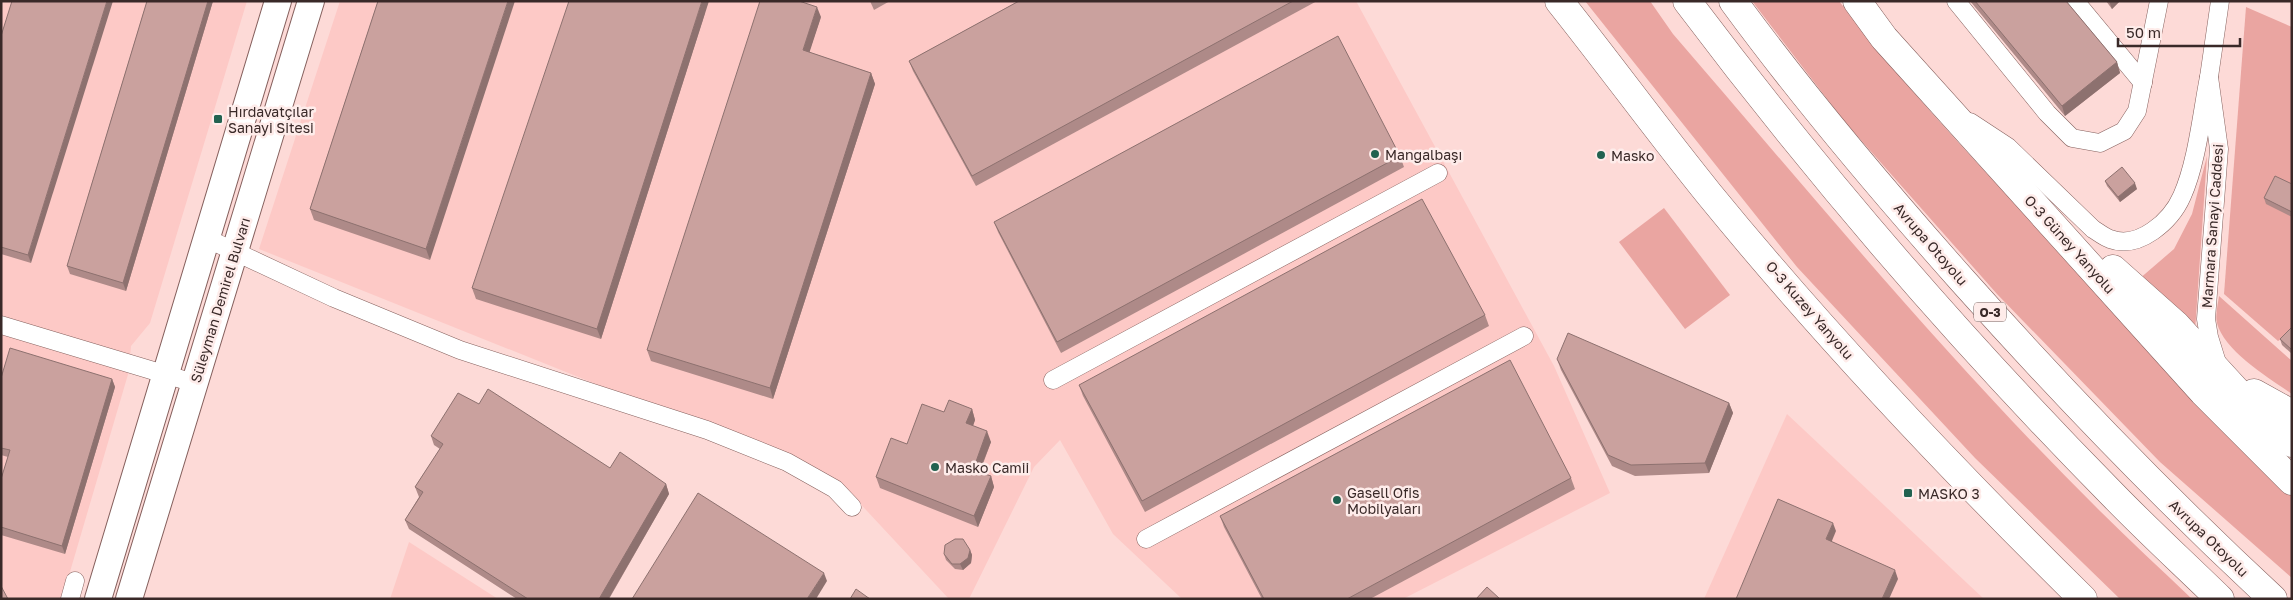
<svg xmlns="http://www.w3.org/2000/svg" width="2293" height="600" viewBox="0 0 2293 600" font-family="'Golos Text',sans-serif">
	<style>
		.built { fill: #fdc9c6 }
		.green { fill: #eaa5a1 }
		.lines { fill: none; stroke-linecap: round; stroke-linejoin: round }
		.minor-casing { stroke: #85605d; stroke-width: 19 }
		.secondary-casing { stroke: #85605d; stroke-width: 28 }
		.primary-casing { stroke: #85605d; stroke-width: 29 }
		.motorway-casing { stroke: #85605d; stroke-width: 29 }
		.minor { stroke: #fff; stroke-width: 18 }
		.secondary { stroke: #fff; stroke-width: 26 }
		.primary { stroke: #fff; stroke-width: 28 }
		.motorway { stroke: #fff; stroke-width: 28 }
		.wall { fill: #ae8a88 }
		.shaded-wall { fill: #8d716f }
		.building { fill: #caa19e; stroke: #8d716f }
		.poi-dot { fill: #226250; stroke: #feecea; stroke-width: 2 }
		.labels { text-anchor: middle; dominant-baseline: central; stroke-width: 5; stroke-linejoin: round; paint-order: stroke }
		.shield { fill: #feecea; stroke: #746462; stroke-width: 1 }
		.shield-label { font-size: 12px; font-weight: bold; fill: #392928 }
		.poi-label { font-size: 14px; fill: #392928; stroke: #feecea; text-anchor: start }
		.street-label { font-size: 14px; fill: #392928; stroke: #feecea }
	</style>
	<rect width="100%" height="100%" fill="#fddad7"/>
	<g class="built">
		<path d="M1,1H247L150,323L131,346L129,371L62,599H1Z"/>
		<path d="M340,1H1356L1554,366L1610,493L1403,599H1182L1113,534L1060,440L1034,467L969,599H949L840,482L259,249Z"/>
		<path d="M1787,414L1984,599H1704Z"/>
		<path d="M409,542L498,599H390Z"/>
	</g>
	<g class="green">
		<path d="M1585,1H1650L1673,34C1812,195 1948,361 2100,511C2130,541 2162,570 2192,599H2120L1975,458L1797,267Z"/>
		<path d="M1752,1H1839C1898,79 1966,151 2033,223C2119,314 2205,404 2292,493V578L2160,462L1997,294L1844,121Z"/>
		<path d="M2246,7L2292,27V332L2278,341L2224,294Z"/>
		<path d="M2207,156L2195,331L2138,280L2174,249L2192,214Z"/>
		<path d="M1664,208L1730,295L1685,329L1619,242Z"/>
		<path d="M2219,296L2292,361V394C2269,378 2224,351 2217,323C2215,315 2218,304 2219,296Z"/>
	</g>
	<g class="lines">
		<defs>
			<g id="minor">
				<path d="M1956,1L2047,113L2072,138L2100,143L2124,131L2137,111L2159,1"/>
				<path d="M2075,1L2143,83"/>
				<path d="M2209,77L2220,1"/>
				<path d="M1970,122L2008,147L2093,229C2098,232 2104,237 2110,239C2139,250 2171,221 2182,196C2197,163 2202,112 2209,77L2219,149L2206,319L2209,337L2218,366"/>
				<path d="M208,239L334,298L460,350L707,430L787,462L835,489L852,507"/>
				<path d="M1,325L194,383"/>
				<path d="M1053,380L1438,173"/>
				<path d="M1146,539L1524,336"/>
				<path d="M70,599L75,581"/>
			</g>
			<g id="secondary">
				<path d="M98,599L278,1"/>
				<path d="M129,599L311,1"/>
			</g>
			<g id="primary">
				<path d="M1559,1C1610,65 1658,131 1709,194C1825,336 1952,470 2083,599"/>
				<path d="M1857,1L1884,38L2203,392L2292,481"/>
				<path d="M2113,269L2176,325L2242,397L2292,443"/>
				<path d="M2254,393L2292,414"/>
			</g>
			<g id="motorway">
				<path d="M1687,1C1818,175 1960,340 2113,495C2148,531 2184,564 2220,599"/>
				<path d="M1733,1C1804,98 1882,190 1962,280C2061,391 2164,498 2273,599"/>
			</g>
		</defs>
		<use href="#minor" class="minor-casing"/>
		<use href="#secondary" class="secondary-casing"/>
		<use href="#primary" class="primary-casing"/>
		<use href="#motorway" class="motorway-casing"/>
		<use href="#minor" class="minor"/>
		<use href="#secondary" class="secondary"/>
		<use href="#primary" class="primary"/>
		<use href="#motorway" class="motorway"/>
	</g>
	<g class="wall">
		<path d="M147,1H213L126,291L70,274L67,266Z"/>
		<path d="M378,1L430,260L314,220L310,209Z"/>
		<path d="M870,1H890L874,10Z"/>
		<path d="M1019,1H1317L976,186L913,71L909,61Z"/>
		<path d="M1970,1H2066L2117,62L2120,73L2065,116Z"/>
		<path d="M2106,1H2120L2112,9Z"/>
		<path d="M705,13L601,339L476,299L472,288Z"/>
		<path d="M821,17L809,52L871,73L875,84L773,399L651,361L647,350Z"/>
		<path d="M1,36L31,263L1,254Z"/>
		<path d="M1400,156L1404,167L1061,353L998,232L994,222Z"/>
		<path d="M2105,181L2137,189L2120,202L2107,186Z"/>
		<path d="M2292,184V217L2266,204L2264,198Z"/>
		<path d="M1485,315L1489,326L1145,512L1083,396L1079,385Z"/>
		<path d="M2292,327V354L2282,345L2280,339Z"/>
		<path d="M1557,359L1729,403L1733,413L1709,473L1635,476L1612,466L1561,370Z"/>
		<path d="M1,378L112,379L115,387L65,554L1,535V479L8,457L1,455Z"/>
		<path d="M972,409L975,420L973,426L991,442L980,472L991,476L994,487L978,527L880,488L876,477L907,444L944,412Z"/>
		<path d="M431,436L610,468L666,484L669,494L609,599H517L409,529L405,520L419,497L415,487L440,449L434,445Z"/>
		<path d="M1571,478L1575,489L1370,599H1262L1224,527L1220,516Z"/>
		<path d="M970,550L972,555L971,563L963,570L955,569L946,560L944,554Z"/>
	</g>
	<g class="shaded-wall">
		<path d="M107,1H113L31,263L28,255Z"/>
		<path d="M208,1H213L126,291L123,283Z"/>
		<path d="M508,1H515L430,260L426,249Z"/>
		<path d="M702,1H709L601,339L597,329Z"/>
		<path d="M2109,1H2120L2112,9Z"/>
		<path d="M817,7L821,17L807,60L803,50Z"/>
		<path d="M2117,62L2120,73L2065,116L2062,106Z"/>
		<path d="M871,73L875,84L773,399L770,388Z"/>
		<path d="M2135,183L2137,189L2120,202L2118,197Z"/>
		<path d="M112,379L115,387L65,554L62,546Z"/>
		<path d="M1729,403L1733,413L1709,473L1705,463Z"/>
		<path d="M972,409L975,420L970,434L966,423Z"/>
		<path d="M987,431L991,442L976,480L973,470Z"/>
		<path d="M991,476L994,487L978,527L974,516Z"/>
		<path d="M666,484L669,494L609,598L599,599Z"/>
		<path d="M1833,523L1836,531L1829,548L1826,539Z"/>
		<path d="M970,550L972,555L971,563L963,570L960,564Z"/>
		<path d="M1895,570L1898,579L1889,599H1882Z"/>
		<path d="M824,573L827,581L816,599H807Z"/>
	</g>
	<g class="building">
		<path d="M12,1H107L28,255L1,247V36Z"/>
		<path d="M147,1H208L123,283L67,266Z"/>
		<path d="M378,1H508L426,249L310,209Z"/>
		<path d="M569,1H702L597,329L472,288Z"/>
		<path d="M760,1H799L817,7L803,50L871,73L770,388L647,350Z"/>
		<path d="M1019,1H1293L972,176L909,61Z"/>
		<path d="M1975,1H2066L2117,62L2062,106Z"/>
		<path d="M1338,36L1400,156L1057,342L994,222Z"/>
		<path d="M2122,167L2135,183L2118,197L2105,181Z"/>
		<path d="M2275,176L2292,184V212L2264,198Z"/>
		<path d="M1422,199L1485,315L1142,501L1079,385Z"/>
		<path d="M2292,327V350L2280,339Z"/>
		<path d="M1568,333L1729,403L1705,463L1631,465L1608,455L1557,359Z"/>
		<path d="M10,348L112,379L62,546L1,527V479L10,450L1,448V378Z"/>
		<path d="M1510,360L1571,478L1347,599H1264L1220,516Z"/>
		<path d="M488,389L610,468L620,452L666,484L599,599H528L405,520L423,492L415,487L443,444L431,436L458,393L479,404Z"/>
		<path d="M949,400L972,409L966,423L987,431L973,470L991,476L974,516L876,477L891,438L907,444L922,404L944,412Z"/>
		<path d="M698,493L824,573L807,599H632Z"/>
		<path d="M1778,499L1833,523L1826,539L1895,570L1882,599H1736Z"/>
		<path d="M955,539H963L970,550L968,558L960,564H952L944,554L945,545Z"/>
		<path d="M1,586L8,599H1Z"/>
		<path d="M1487,587L1500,599H1476Z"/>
		<path d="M856,589L870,599H850Z"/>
	</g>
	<g class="poi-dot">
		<rect x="213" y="114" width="10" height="10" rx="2.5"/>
		<circle cx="1375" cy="154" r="5"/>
		<circle cx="1601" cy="155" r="5"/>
		<circle cx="935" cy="467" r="5"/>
		<rect x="1903" y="488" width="10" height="10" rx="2.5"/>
		<circle cx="1337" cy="500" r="5"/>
	</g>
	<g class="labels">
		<rect class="shield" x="1974" y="302.5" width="32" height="19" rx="4"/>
		<g class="shield-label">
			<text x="1990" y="312">O-3</text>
		</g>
		<g class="poi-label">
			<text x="228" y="111">Hırdavatçılar<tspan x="228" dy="16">Sanayi Sitesi</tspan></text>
			<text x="1385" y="154">Mangalbaşı</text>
			<text x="1611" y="155">Masko</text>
			<text x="945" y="467">Masko Camii</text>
			<text x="1347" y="492">Gasell Ofis<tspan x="1347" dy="16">Mobilyaları</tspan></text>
			<text x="1918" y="493">MASKO 3</text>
		</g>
		<g class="street-label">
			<text transform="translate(2212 226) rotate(-86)">Marmara Sanayi Caddesi</text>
			<text transform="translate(1931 244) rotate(49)">Avrupa Otoyolu</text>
			<text transform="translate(2070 244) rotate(48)">O-3 Güney Yanyolu</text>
			<text transform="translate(220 300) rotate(-73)">Süleyman Demirel Bulvarı</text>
			<text transform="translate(1810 310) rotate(49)">O-3 Kuzey Yanyolu</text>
			<text transform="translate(2209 538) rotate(44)">Avrupa Otoyolu</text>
		</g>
	</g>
	<rect width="2293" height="600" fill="none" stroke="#392928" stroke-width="5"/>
	<path d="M2118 38v8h122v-8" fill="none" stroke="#392928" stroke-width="2.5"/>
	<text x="2126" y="38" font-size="15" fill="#392928" stroke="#feecea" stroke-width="4" paint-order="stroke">50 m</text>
</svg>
